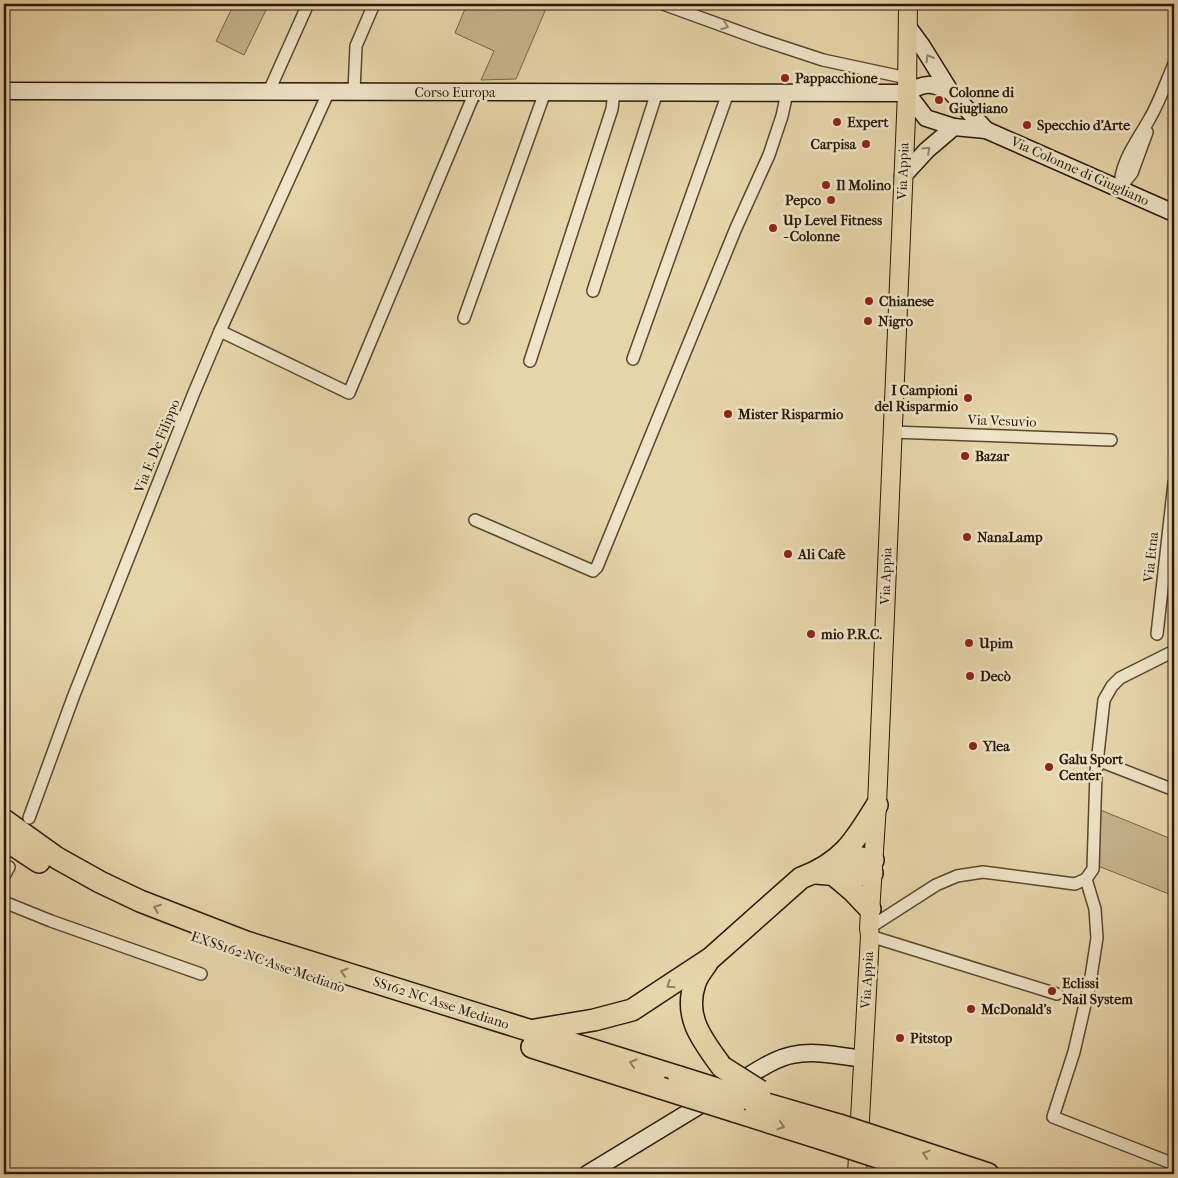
<svg xmlns="http://www.w3.org/2000/svg" width="1178" height="1178" viewBox="0 0 1178 1178" font-family="'IM FELL French Canon',serif">
	<style>
		.green { fill: #c7b58e; stroke: #79664a }
		.lines { fill: none; stroke-linecap: round; stroke-linejoin: round }
		.street-casing { stroke: #5a472e; stroke-width: 14 }
		.secondary-casing { stroke: #2b1805; stroke-width: 19 }
		.primary-casing { stroke: #2b1805; stroke-width: 20 }
		.highway-casing { stroke: #2b1805; stroke-width: 24 }
		.street { stroke: #efe4c8; stroke-width: 11 }
		.secondary { stroke: #efe4c8; stroke-width: 16 }
		.primary { stroke: #e7d5aa; stroke-width: 18 }
		.highway { stroke: #e7d5aa; stroke-width: 21 }
		.highway-bridge-casing { stroke: #2b1805; stroke-width: 24; stroke-linecap: butt }
		.highway-bridge { stroke: #e7d5aa; stroke-width: 21 }
		.oneway { stroke: #978870 }
		.oneway2 { stroke: #928060 }
		.poi-dot { fill: #8f2418; stroke: #efe4c8; stroke-width: 2 }
		.labels { text-anchor: middle; dominant-baseline: central; stroke-width: 5; stroke-linejoin: round; paint-order: stroke }
		.poi-label { font-size: 14px; font-weight: bold; fill: #2b1805; stroke: #efe4c8; text-anchor: start }
		.street-label { font-size: 14px; fill: #2b1805; stroke: #efe4c8 }
	</style>
	<rect width="100%" height="100%" fill="#e7d5aa"/>
	<filter id="stains"><feTurbulence type="fractalNoise" baseFrequency=".004" numOctaves="4"/><feColorMatrix values="0 0 0 0 .2 0 0 0 0 .09 0 0 0 0 .02 0 0 0 .5 -.17"/></filter>
	<radialGradient id="worn" r=".72"><stop offset=".6" stop-color="#630" stop-opacity="0"/><stop offset="1" stop-color="#630" stop-opacity=".3"/></radialGradient>
	<g class="green">
		<path d="M234,4H269L244,55L216,41Z"/>
		<path d="M467,4H548L516,79L481,80L494,51L455,33Z"/>
		<path d="M1098,809L1174,840V896L1098,866Z"/>
	</g>
	<g class="lines">
		<defs>
			<g id="street">
				<path d="M663,4L762,40L823,60L907,78"/>
				<path d="M269,91L308,4"/>
				<path d="M354,91L356,46L374,4"/>
				<path d="M1120,188C1120,161 1138,140 1150,118C1160,101 1166,82 1174,64"/>
				<path d="M1120,188L1132,173L1147,132"/>
				<path d="M593,291L657,92"/>
				<path d="M464,318L545,92"/>
				<path d="M220,331L349,393L475,92"/>
				<path d="M633,359L728,93"/>
				<path d="M530,361L612,109L614,92"/>
				<path d="M892,432L1111,440"/>
				<path d="M475,520L593,571L597,567L736,228L769,155L782,116L787,93"/>
				<path d="M1157,634L1174,483"/>
				<path d="M1097,760L1174,790"/>
				<path d="M29,818L74,695L193,395L220,331L329,91"/>
				<path d="M4,876L9,867"/>
				<path d="M1086,879L1095,909L1097,938L1090,983L1074,1052L1053,1117L1174,1164"/>
				<path d="M4,902L51,921L201,974"/>
				<path d="M869,928L936,885L957,876L983,872L1075,884L1086,879L1093,869L1096,772L1104,700L1112,686L1120,678L1174,651"/>
				<path d="M870,936L1057,994"/>
			</g>
			<g id="secondary">
				<path d="M908,27L922,46L950,91L986,130"/>
				<path d="M4,91L907,93"/>
				<path d="M907,93L926,118L954,127L986,130L1174,213"/>
				<path d="M907,93C925,82 930,83 950,91"/>
				<path d="M903,176L927,150L954,127"/>
				<path d="M733,1085C751,1075 772,1059 792,1055C815,1050 841,1056 863,1059"/>
				<path d="M587,1174L712,1098"/>
			</g>
			<path id="primary" d="M857,1174L870,936L869,928L877,805L907,93L908,4"/>
			<g id="highway">
				<path d="M4,820L57,858L100,882L140,901L246,942L679,1077"/>
				<path d="M4,839L39,862"/>
				<path d="M835,861L862,858L873,860"/>
				<path d="M816,873L852,876L872,873"/>
				<path d="M834,875L853,891L870,909"/>
				<path d="M707,963C703,969 697,976 695,983C683,1017 703,1041 722,1067"/>
				<path d="M535,1030L594,1020L632,1010L711,958L801,878C842,863 855,841 877,805"/>
				<path d="M532,1047L661,1088"/>
				<path d="M749,1099L839,1125"/>
				<path d="M734,1111L835,1143"/>
				<path d="M897,1144L988,1174"/>
				<path d="M893,1162L931,1174"/>
			</g>
		</defs>
		<use href="#street" class="street-casing"/>
		<use href="#secondary" class="secondary-casing"/>
		<use href="#primary" class="primary-casing"/>
		<use href="#highway" class="highway-casing"/>
		<use href="#street" class="street"/>
		<use href="#secondary" class="secondary"/>
		<use href="#primary" class="primary"/>
		<use href="#highway" class="highway"/>
		<defs>
			<g id="highway-bridge">
				<path d="M722,1067L760,1091"/>
				<path d="M679,1077L749,1099"/>
				<path d="M661,1088L734,1111"/>
				<path d="M839,1125L897,1144"/>
				<path d="M835,1143L893,1162"/>
			</g>
		</defs>
		<use href="#highway-bridge" class="highway-bridge-casing"/>
		<use href="#highway-bridge" class="highway-bridge"/>
	</g>
	<defs><path id="oneway-chevron" d="M-2-3.5L2.5 0L-2 3.5" fill="none" stroke-width="1.6" stroke-linecap="round" stroke-linejoin="round" transform="scale(1.25)"/></defs>
	<g class="oneway">
		<use href="#oneway-chevron" transform="translate(725 26) rotate(20)"/>
		<use href="#oneway-chevron" transform="translate(929 58) rotate(-120)"/>
		<use href="#oneway-chevron" transform="translate(927 150) rotate(-43)"/>
	</g>
	<g class="oneway2">
		<use href="#oneway-chevron" transform="translate(157 908) rotate(-159)"/>
		<use href="#oneway-chevron" transform="translate(344 972) rotate(-163)"/>
		<use href="#oneway-chevron" transform="translate(670 985) rotate(146)"/>
		<use href="#oneway-chevron" transform="translate(633 1063) rotate(-163)"/>
		<use href="#oneway-chevron" transform="translate(781 1126) rotate(18)"/>
		<use href="#oneway-chevron" transform="translate(926 1154) rotate(-162)"/>
	</g>
	<g class="poi-dot">
		<circle cx="785" cy="78" r="5"/>
		<circle cx="939" cy="100" r="5"/>
		<circle cx="837" cy="122" r="5"/>
		<circle cx="1027" cy="125" r="5"/>
		<circle cx="866" cy="144" r="5"/>
		<circle cx="826" cy="185" r="5"/>
		<circle cx="831" cy="200" r="5"/>
		<circle cx="773" cy="228" r="5"/>
		<circle cx="869" cy="301" r="5"/>
		<circle cx="868" cy="321" r="5"/>
		<circle cx="968" cy="398" r="5"/>
		<circle cx="728" cy="414" r="5"/>
		<circle cx="965" cy="456" r="5"/>
		<circle cx="967" cy="537" r="5"/>
		<circle cx="788" cy="554" r="5"/>
		<circle cx="811" cy="634" r="5"/>
		<circle cx="969" cy="643" r="5"/>
		<circle cx="970" cy="676" r="5"/>
		<circle cx="973" cy="746" r="5"/>
		<circle cx="1049" cy="767" r="5"/>
		<circle cx="1052" cy="991" r="5"/>
		<circle cx="971" cy="1009" r="5"/>
		<circle cx="900" cy="1038" r="5"/>
	</g>
	<g class="labels">
		<g class="poi-label">
			<text x="795" y="78">Pappacchione</text>
			<text x="949" y="92">Colonne di<tspan x="949" dy="16">Giugliano</tspan></text>
			<text x="847" y="122">Expert</text>
			<text x="1037" y="125">Specchio d'Arte</text>
			<text x="856" y="144" text-anchor="end">Carpisa</text>
			<text x="836" y="185">Il Molino</text>
			<text x="821" y="200" text-anchor="end">Pepco</text>
			<text x="783" y="220">Up Level Fitness<tspan x="783" dy="16">- Colonne</tspan></text>
			<text x="879" y="301">Chianese</text>
			<text x="878" y="321">Nigro</text>
			<text x="958" y="390" text-anchor="end">I Campioni<tspan x="958" dy="16">del Risparmio</tspan></text>
			<text x="738" y="414">Mister Risparmio</text>
			<text x="975" y="456">Bazar</text>
			<text x="977" y="537">NanaLamp</text>
			<text x="798" y="554">Ali Cafè</text>
			<text x="821" y="634">mio P.R.C.</text>
			<text x="979" y="643">Upim</text>
			<text x="980" y="676">Decò</text>
			<text x="983" y="746">Ylea</text>
			<text x="1059" y="759">Galu Sport<tspan x="1059" dy="16">Center</tspan></text>
			<text x="1062" y="983">Eclissi<tspan x="1062" dy="16">Nail System</tspan></text>
			<text x="981" y="1009">McDonald's</text>
			<text x="910" y="1038">Pitstop</text>
		</g>
		<g class="street-label">
			<text x="455" y="92">Corso Europa</text>
			<text transform="translate(903 171) rotate(-88)">Via Appia</text>
			<text transform="translate(1080 171) rotate(24)">Via Colonne di Giugliano</text>
			<text transform="translate(1002 421) rotate(2)">Via Vesuvio</text>
			<text transform="translate(157 446) rotate(-68)">Via E. De Filippo</text>
			<text transform="translate(1151 557) rotate(-84)">Via Etna</text>
			<text transform="translate(886 576) rotate(-88)">Via Appia</text>
			<text transform="translate(268 962) rotate(19)">EXSS162 NC Asse Mediano</text>
			<text transform="translate(867 980) rotate(-87)">Via Appia</text>
			<text transform="translate(441 1003) rotate(18)">SS162 NC Asse Mediano</text>
		</g>
	</g>
	<rect width="1178" height="1178" fill="none" stroke="#e7d5aa" stroke-width="20"/>
	<rect x="5" y="5" width="1168" height="1168" fill="none" stroke="#2b1805" stroke-width="2.5"/>
	<rect x="10" y="10" width="1158" height="1158" fill="none" stroke="#2b1805"/>
	<rect width="100%" height="100%" filter="url(#stains)"/>
	<rect width="100%" height="100%" fill="url(#worn)"/>
</svg>
